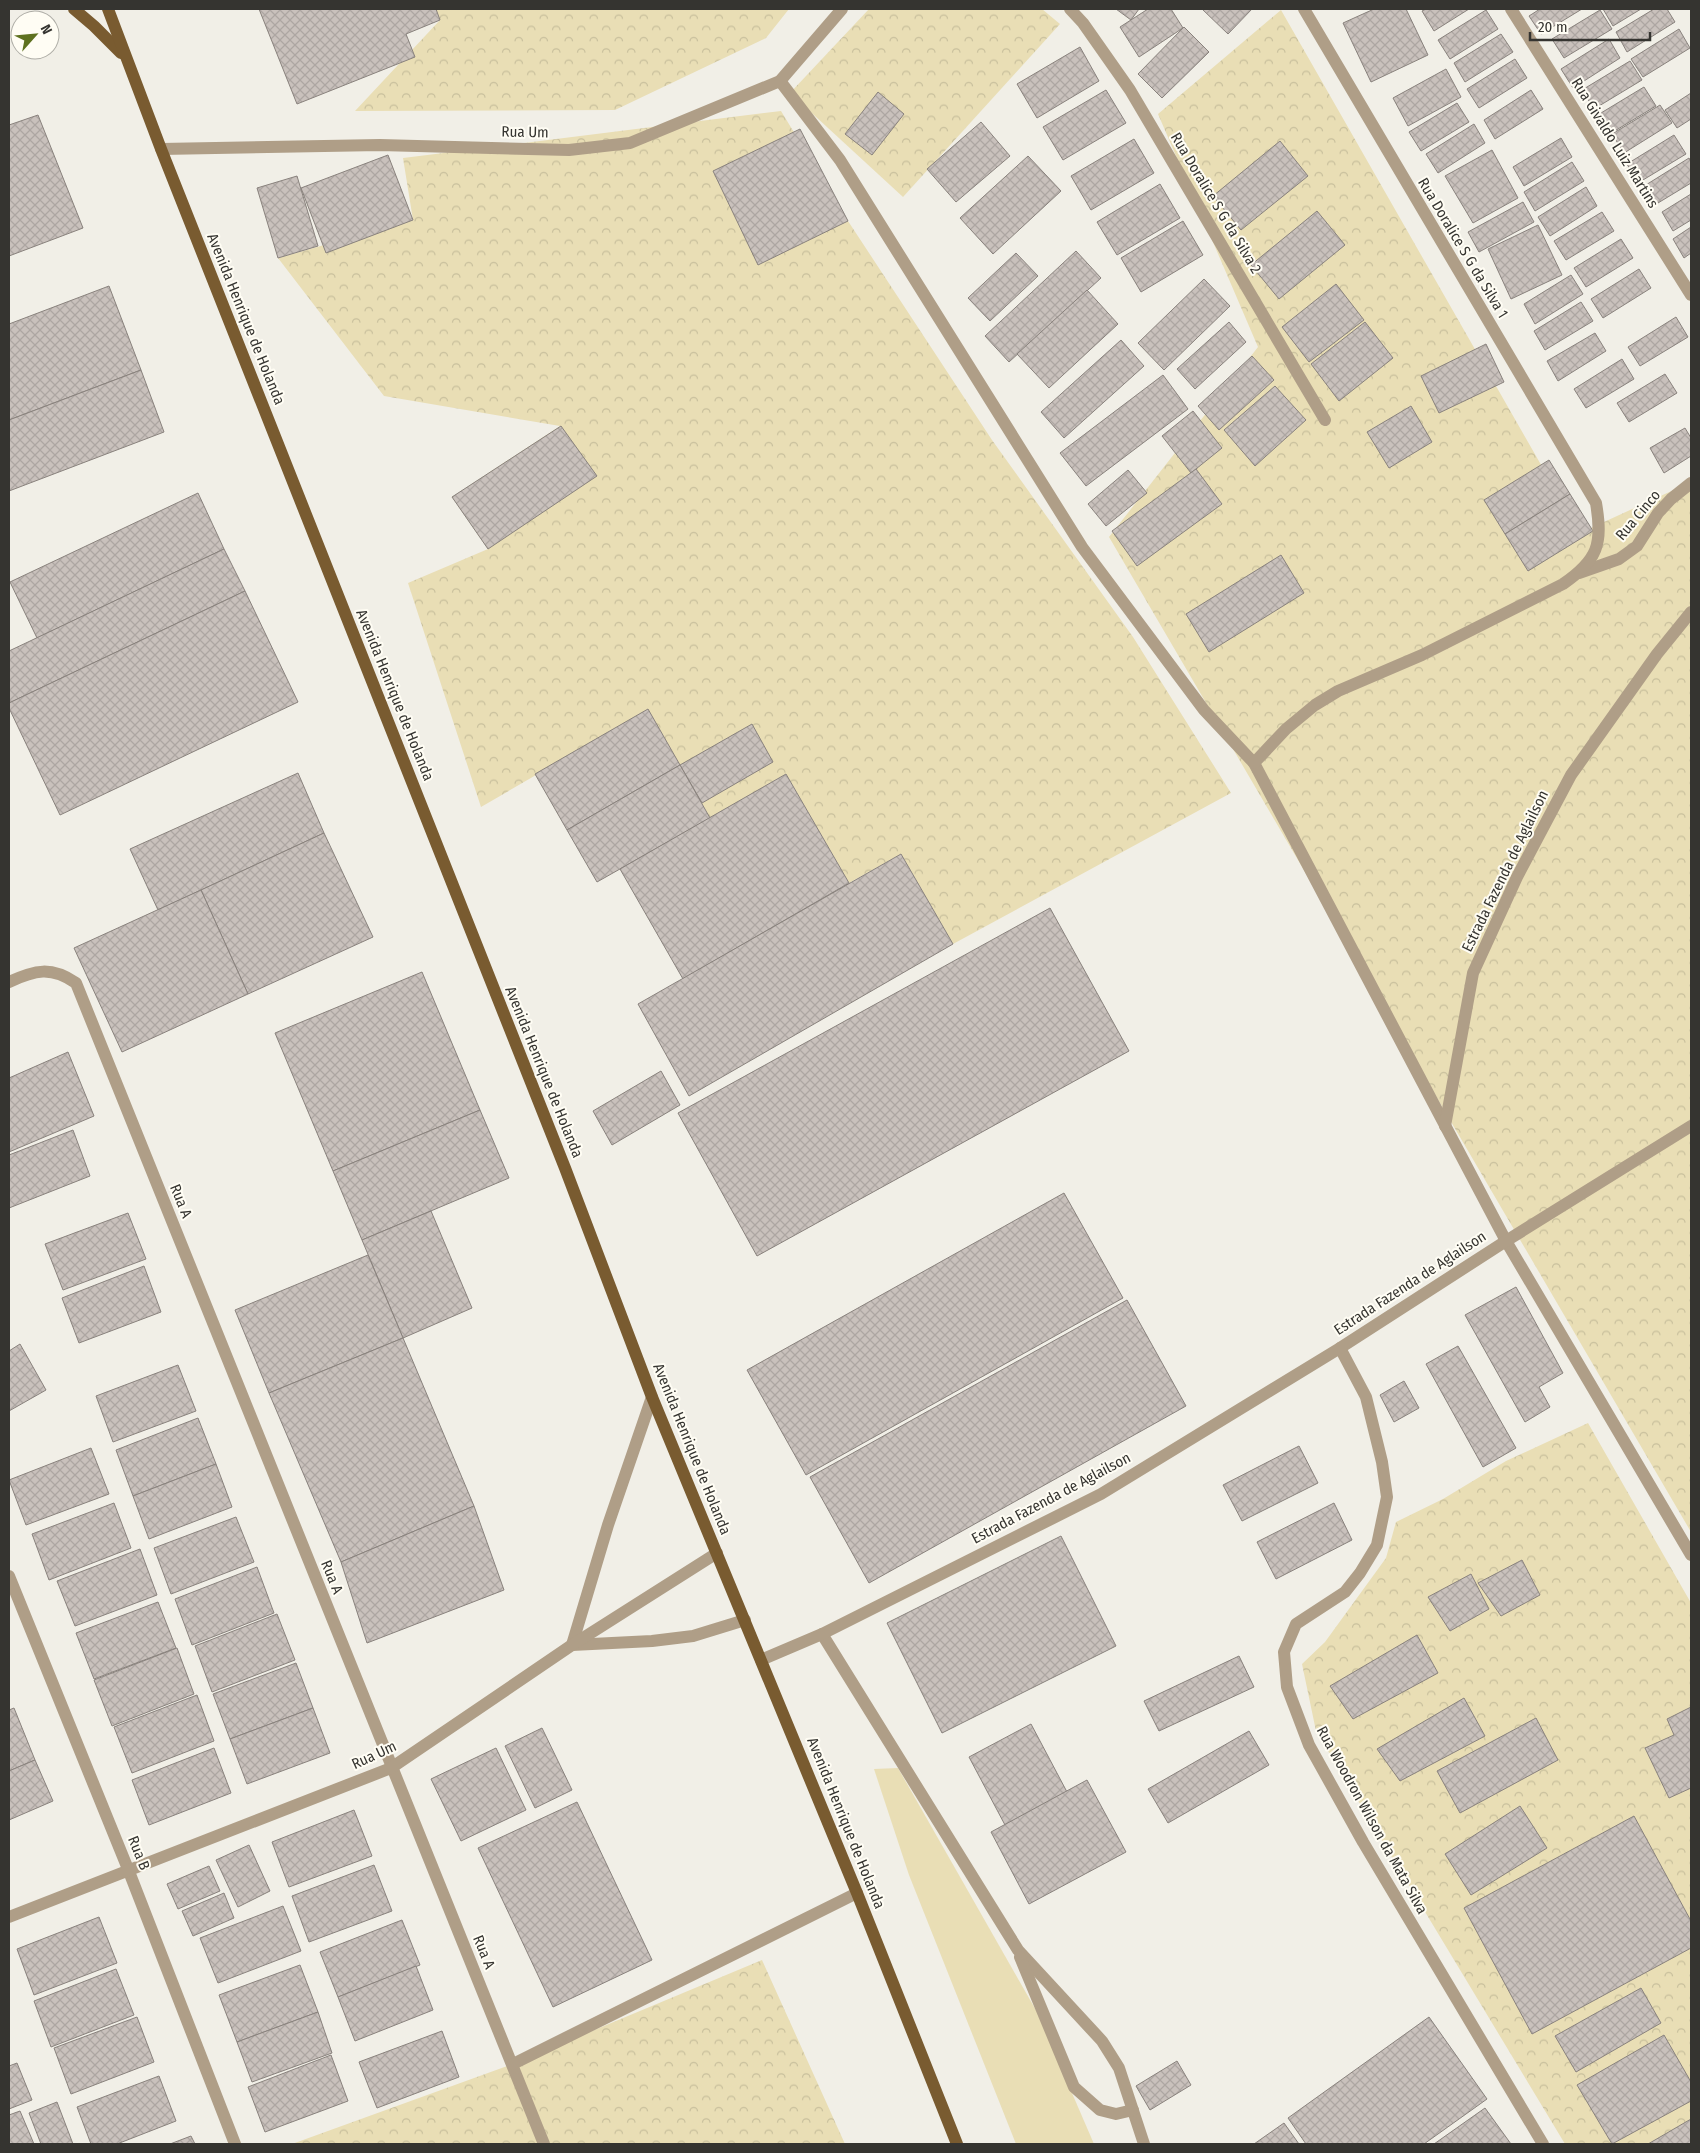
<svg xmlns="http://www.w3.org/2000/svg" width="1700" height="2153" viewBox="0 0 1700 2153" font-family="'Fira Sans Condensed',sans-serif">
	<style>
		.grass { fill: #e9deb5 }
		.forest { fill: url(#forest-crowns) }
		.building { fill: url(#building-cross-hatch); stroke: #89827d }
		.lines { fill: none; stroke-linecap: round; stroke-linejoin: round }
		.minor { stroke: #af9e87; stroke-width: 12 }
		.primary { stroke: #795b30; stroke-width: 12 }
		.labels { text-anchor: middle; dominant-baseline: central; stroke-width: 4; stroke-linejoin: round; paint-order: stroke }
		.street-label { font-size: 15px; fill: #353430; stroke: #fffdf4 }
	</style>
	<defs>
		<pattern id="forest-crowns" width="20" height="18" patternUnits="userSpaceOnUse" patternTransform="scale(1.25)"><rect width="20" height="18" fill="#e9deb5"/><path d="M2 6a3 3 0 1 1 6 0M12 15a3 3 0 1 1 6 0" fill="none" stroke="#c8bf9c"/></pattern>
		<pattern id="building-cross-hatch" width="8" height="8" patternUnits="userSpaceOnUse" patternTransform="scale(1.25)"><rect width="8" height="8" fill="#c9c1bc"/><path d="M0 0l8 8M0 8l8-8" fill="none" stroke="#ada6a2"/></pattern>
	</defs>
	<rect width="100%" height="100%" fill="#f1efe7"/>
	<path class="grass" d="M898,1768L1037,2012L1094,2144H1016L909,1875L874,1769Z"/>
	<g class="forest">
		<path d="M435,9H789L766,38L615,110L355,111L440,20Z"/>
		<path d="M869,9H1042L1060,24L903,197L790,93Z"/>
		<path d="M1281,10L1580,533L1691,482V1532L1109,537L1258,347L1158,114Z"/>
		<path d="M781,111L848,221L992,440L1133,637L1231,793L953,944L901,854L849,883L786,774L710,818L648,710L481,807L408,583L488,549L452,497L560,426L384,396L278,258L413,220L403,158Z"/>
		<path d="M1588,1423L1691,1603V2144H1565L1316,1731L1302,1664L1325,1642L1386,1558L1396,1522L1443,1499L1506,1461Z"/>
		<path d="M762,1960L845,2144H292L513,2064Z"/>
	</g>
	<g class="building">
		<path d="M259,9H436L440,20L406,34L415,57L297,104Z"/>
		<path d="M1116,9H1139L1131,20Z"/>
		<path d="M1148,9H1171L1183,28L1139,57L1120,27Z"/>
		<path d="M1202,9H1252L1228,34Z"/>
		<path d="M1374,9H1406L1428,55L1371,82L1343,23Z"/>
		<path d="M1426,9H1469L1434,31L1422,11Z"/>
		<path d="M1540,9H1582L1541,34L1529,16Z"/>
		<path d="M1603,9H1641L1613,26Z"/>
		<path d="M1654,9H1667L1675,22L1627,52L1616,32Z"/>
		<path d="M1486,10L1498,29L1450,59L1438,40Z"/>
		<path d="M1600,10L1612,29L1564,58L1552,39Z"/>
		<path d="M1184,27L1209,52L1162,98L1138,74Z"/>
		<path d="M1679,29L1690,48L1643,77L1631,59Z"/>
		<path d="M1501,34L1513,52L1465,82L1454,63Z"/>
		<path d="M1609,39L1620,58L1573,88L1561,69Z"/>
		<path d="M1080,47L1099,81L1037,118L1017,84Z"/>
		<path d="M1515,59L1527,78L1479,108L1467,89Z"/>
		<path d="M1630,61L1642,80L1594,109L1582,90Z"/>
		<path d="M1446,69L1461,97L1408,126L1393,98Z"/>
		<path d="M1644,87L1656,106L1608,135L1596,116Z"/>
		<path d="M1106,90L1126,123L1063,160L1043,127Z"/>
		<path d="M1531,90L1543,109L1495,139L1484,120Z"/>
		<path d="M878,92L904,114L872,155L845,134Z"/>
		<path d="M1691,93V119L1677,128L1665,110Z"/>
		<path d="M1457,103L1469,122L1421,151L1409,132Z"/>
		<path d="M1660,105L1672,123L1624,153L1612,134Z"/>
		<path d="M38,115L83,228L9,256V125Z"/>
		<path d="M981,122L1010,156L956,202L927,169Z"/>
		<path d="M1474,124L1485,143L1438,173L1426,154Z"/>
		<path d="M800,129L848,221L758,265L713,171Z"/>
		<path d="M1674,135L1686,154L1638,183L1627,164Z"/>
		<path d="M1561,138L1572,157L1524,186L1513,167Z"/>
		<path d="M1134,139L1154,173L1091,210L1071,176Z"/>
		<path d="M1280,141L1308,176L1241,230L1213,196Z"/>
		<path d="M1492,150L1518,198L1473,223L1445,176Z"/>
		<path d="M388,155L413,220L326,253L301,188Z"/>
		<path d="M1028,156L1061,191L993,254L960,218Z"/>
		<path d="M1689,158L1691,162V183L1653,206L1641,188Z"/>
		<path d="M1572,162L1584,181L1535,211L1524,192Z"/>
		<path d="M297,176L318,246L278,258L257,188Z"/>
		<path d="M1160,184L1180,218L1117,255L1097,222Z"/>
		<path d="M1586,187L1597,206L1550,236L1538,217Z"/>
		<path d="M1691,194V220L1673,231L1662,212Z"/>
		<path d="M1523,202L1534,222L1479,252L1468,232Z"/>
		<path d="M1317,211L1345,245L1279,299L1251,265Z"/>
		<path d="M1602,212L1614,231L1566,260L1554,241Z"/>
		<path d="M1183,221L1203,255L1141,292L1121,258Z"/>
		<path d="M1538,225L1562,275L1511,299L1488,249Z"/>
		<path d="M1691,227V253L1684,258L1673,239Z"/>
		<path d="M1621,239L1633,258L1586,287L1574,268Z"/>
		<path d="M1076,251L1101,278L1009,362L985,336Z"/>
		<path d="M1016,253L1038,276L990,321L968,298Z"/>
		<path d="M1639,269L1651,288L1603,318L1591,299Z"/>
		<path d="M1571,275L1583,294L1535,324L1524,304Z"/>
		<path d="M1204,279L1230,306L1164,370L1138,343Z"/>
		<path d="M1336,284L1364,320L1309,362L1282,327Z"/>
		<path d="M109,286L141,370L9,420V324Z"/>
		<path d="M1087,290L1118,324L1049,388L1017,354Z"/>
		<path d="M1581,302L1593,321L1545,350L1534,331Z"/>
		<path d="M1676,317L1688,337L1640,366L1628,347Z"/>
		<path d="M1229,322L1246,342L1195,389L1177,369Z"/>
		<path d="M1365,322L1393,358L1339,401L1311,364Z"/>
		<path d="M1595,333L1606,351L1558,381L1547,361Z"/>
		<path d="M1121,340L1144,366L1064,438L1041,412Z"/>
		<path d="M1486,344L1504,382L1439,413L1421,376Z"/>
		<path d="M1252,356L1274,380L1219,430L1198,406Z"/>
		<path d="M1622,359L1634,379L1586,408L1574,389Z"/>
		<path d="M141,370L164,432L9,491V420Z"/>
		<path d="M1665,374L1677,393L1629,422L1617,403Z"/>
		<path d="M1163,375L1188,409L1086,486L1060,453Z"/>
		<path d="M1275,386L1306,420L1255,466L1224,430Z"/>
		<path d="M1411,406L1432,442L1389,468L1367,432Z"/>
		<path d="M1193,411L1222,448L1191,473L1162,436Z"/>
		<path d="M561,426L597,476L488,549L452,497Z"/>
		<path d="M1685,428L1691,438V456L1664,473L1650,448Z"/>
		<path d="M1549,460L1570,494L1505,534L1484,500Z"/>
		<path d="M1196,469L1222,504L1137,566L1112,531Z"/>
		<path d="M1128,470L1147,493L1106,526L1088,504Z"/>
		<path d="M198,493L224,549L37,638L10,582Z"/>
		<path d="M1570,494L1593,531L1528,571L1505,534Z"/>
		<path d="M224,549L245,591L9,703V651Z"/>
		<path d="M1281,555L1304,593L1209,652L1186,614Z"/>
		<path d="M245,591L298,702L60,815L9,708V703Z"/>
		<path d="M648,709L680,765L567,830L535,774Z"/>
		<path d="M752,724L773,762L702,803L680,765Z"/>
		<path d="M680,765L710,818L597,882L567,830Z"/>
		<path d="M298,773L324,833L158,910L130,849Z"/>
		<path d="M786,774L849,883L683,979L620,869Z"/>
		<path d="M324,833L373,937L248,994L201,890Z"/>
		<path d="M901,854L953,944L689,1096L638,1004Z"/>
		<path d="M201,890L248,994L122,1052L74,948Z"/>
		<path d="M1050,908L1129,1051L757,1256L678,1113Z"/>
		<path d="M422,972L480,1110L333,1171L275,1033Z"/>
		<path d="M68,1052L94,1116L9,1152V1078Z"/>
		<path d="M661,1071L680,1105L612,1145L593,1111Z"/>
		<path d="M480,1110L509,1178L362,1240L333,1171Z"/>
		<path d="M73,1130L90,1176L9,1208V1155Z"/>
		<path d="M1064,1193L1123,1298L806,1475L747,1370Z"/>
		<path d="M431,1211L472,1308L403,1338L362,1240Z"/>
		<path d="M128,1213L146,1259L63,1290L45,1244Z"/>
		<path d="M368,1255L403,1338L269,1393L235,1310Z"/>
		<path d="M144,1266L161,1312L79,1343L62,1298Z"/>
		<path d="M1516,1287L1563,1373L1539,1387L1550,1407L1525,1422L1465,1315Z"/>
		<path d="M1127,1300L1186,1406L869,1583L810,1477Z"/>
		<path d="M403,1338L474,1506L341,1562L269,1393Z"/>
		<path d="M20,1344L46,1390L9,1411V1351Z"/>
		<path d="M1458,1346L1516,1448L1483,1467L1426,1364Z"/>
		<path d="M178,1365L196,1411L113,1442L96,1396Z"/>
		<path d="M1404,1381L1419,1408L1394,1422L1380,1395Z"/>
		<path d="M198,1418L216,1464L133,1496L116,1450Z"/>
		<path d="M1299,1446L1318,1483L1242,1521L1223,1485Z"/>
		<path d="M91,1448L109,1494L26,1525L9,1480Z"/>
		<path d="M216,1464L232,1507L149,1539L133,1496Z"/>
		<path d="M114,1503L131,1548L49,1580L32,1534Z"/>
		<path d="M1334,1503L1352,1540L1276,1579L1257,1542Z"/>
		<path d="M474,1506L504,1590L367,1643L341,1562Z"/>
		<path d="M236,1517L254,1562L171,1594L154,1548Z"/>
		<path d="M1061,1536L1116,1646L942,1733L887,1623Z"/>
		<path d="M140,1549L157,1595L75,1626L57,1581Z"/>
		<path d="M1522,1560L1540,1595L1501,1616L1478,1583Z"/>
		<path d="M257,1567L274,1613L192,1645L175,1599Z"/>
		<path d="M1471,1574L1489,1609L1450,1631L1428,1597Z"/>
		<path d="M158,1602L176,1648L94,1679L76,1633Z"/>
		<path d="M277,1614L295,1660L212,1692L195,1646Z"/>
		<path d="M1417,1635L1438,1673L1353,1719L1330,1686Z"/>
		<path d="M177,1648L194,1694L112,1726L94,1680Z"/>
		<path d="M1239,1656L1254,1687L1159,1731L1144,1701Z"/>
		<path d="M296,1663L313,1708L230,1739L213,1694Z"/>
		<path d="M197,1695L214,1741L132,1773L114,1727Z"/>
		<path d="M1464,1698L1485,1736L1400,1781L1377,1749Z"/>
		<path d="M1691,1707V1788L1669,1798L1645,1748L1674,1735L1667,1719Z"/>
		<path d="M14,1708L35,1760L9,1771V1710Z"/>
		<path d="M313,1708L330,1753L247,1784L230,1739Z"/>
		<path d="M1536,1718L1558,1760L1460,1813L1437,1771Z"/>
		<path d="M1031,1724L1067,1792L1005,1825L969,1757Z"/>
		<path d="M542,1728L572,1790L535,1808L505,1746Z"/>
		<path d="M1249,1731L1269,1765L1168,1823L1148,1789Z"/>
		<path d="M214,1748L231,1793L149,1825L132,1780Z"/>
		<path d="M496,1748L526,1810L461,1841L431,1779Z"/>
		<path d="M35,1760L53,1801L9,1820V1771Z"/>
		<path d="M1087,1780L1126,1852L1029,1904L991,1832Z"/>
		<path d="M577,1802L652,1960L553,2007L478,1848Z"/>
		<path d="M1520,1806L1547,1848L1471,1895L1445,1854Z"/>
		<path d="M354,1810L372,1856L289,1887L272,1842Z"/>
		<path d="M1634,1816L1691,1921V1948L1532,2034L1464,1908Z"/>
		<path d="M249,1845L270,1891L238,1907L216,1860Z"/>
		<path d="M374,1865L392,1911L309,1942L292,1896Z"/>
		<path d="M209,1866L220,1891L178,1909L167,1884Z"/>
		<path d="M224,1893L234,1918L193,1936L182,1911Z"/>
		<path d="M283,1906L301,1951L218,1983L200,1938Z"/>
		<path d="M99,1917L117,1963L34,1995L17,1949Z"/>
		<path d="M402,1920L420,1965L338,1997L320,1952Z"/>
		<path d="M300,1965L318,2012L237,2042L219,1995Z"/>
		<path d="M416,1966L433,2010L355,2041L338,1997Z"/>
		<path d="M116,1969L134,2015L51,2047L34,2001Z"/>
		<path d="M1641,1988L1661,2023L1576,2072L1555,2036Z"/>
		<path d="M318,2012L332,2053L252,2082L237,2042Z"/>
		<path d="M137,2017L154,2062L71,2094L54,2048Z"/>
		<path d="M1429,2017L1487,2099L1424,2144H1306L1288,2118Z"/>
		<path d="M442,2031L459,2077L377,2108L359,2062Z"/>
		<path d="M1664,2035L1691,2082V2101L1612,2144L1577,2085Z"/>
		<path d="M331,2055L348,2101L265,2132L248,2087Z"/>
		<path d="M1177,2061L1191,2085L1150,2110L1136,2086Z"/>
		<path d="M17,2063L32,2100L9,2109V2066Z"/>
		<path d="M159,2076L176,2121L117,2144H91L77,2107Z"/>
		<path d="M57,2102L73,2144H41L29,2113Z"/>
		<path d="M1485,2108L1511,2144H1434Z"/>
		<path d="M20,2111L34,2144H9V2115Z"/>
		<path d="M1691,2119V2144H1648Z"/>
		<path d="M1284,2123L1299,2144H1254Z"/>
		<path d="M191,2136L195,2144H170Z"/>
	</g>
	<g class="lines">
		<g class="minor">
			<path d="M1070,9L1083,23L1130,90L1325,420"/>
			<path d="M1511,9L1691,295"/>
			<path d="M780,81L840,160L1082,547L1204,710L1254,763L1506,1241L1691,1555"/>
			<path d="M161,149L380,145L569,150L630,143L780,81L842,9"/>
			<path d="M1579,573L1619,559L1637,546L1658,513L1671,499L1691,483"/>
			<path d="M1254,763L1286,729L1315,705L1338,691L1422,655L1563,584C1598,560 1603,544 1596,503L1304,9"/>
			<path d="M9,982C35,970 51,966 76,983L544,2144"/>
			<path d="M1445,1126L1473,973L1517,877L1571,775L1657,654L1691,612"/>
			<path d="M1340,1348L1366,1397L1382,1462L1387,1497L1377,1545L1360,1573L1345,1592L1296,1624L1284,1652L1287,1687L1309,1745L1363,1842L1543,2144"/>
			<path d="M652,1397L608,1525L572,1645L652,1641L693,1636L745,1620"/>
			<path d="M9,1576L128,1869L235,2144"/>
			<path d="M822,1634L1018,1950L1102,2041L1119,2068L1144,2144"/>
			<path d="M761,1660L822,1634L1101,1494L1340,1348L1506,1241L1691,1126"/>
			<path d="M9,1917L391,1768L572,1645L717,1553"/>
			<path d="M1020,1957L1074,2087L1100,2110L1116,2114L1133,2110"/>
			<path d="M513,2064L857,1893"/>
		</g>
		<g class="primary">
			<path d="M74,9L94,26L121,53"/>
			<path d="M108,9L161,149L565,1168L652,1397L857,1893L957,2144"/>
		</g>
	</g>
	<g class="labels">
		<g class="street-label">
			<text transform="translate(525 132) rotate(1)">Rua Um</text>
			<text transform="translate(1615 143) rotate(58)">Rua Givaldo Luiz Martins</text>
			<text transform="translate(1216 203) rotate(59)">Rua Doralice S G da Silva 2</text>
			<text transform="translate(1463 248) rotate(59)">Rua Doralice S G da Silva 1</text>
			<text transform="translate(246 319) rotate(68)">Avenida Henrique de Holanda</text>
			<text transform="translate(1638 515) rotate(-50)">Rua Cinco</text>
			<text transform="translate(395 695) rotate(68)">Avenida Henrique de Holanda</text>
			<text transform="translate(1505 871) rotate(-64)">Estrada Fazenda de Aglailson</text>
			<text transform="translate(544 1072) rotate(68)">Avenida Henrique de Holanda</text>
			<text transform="translate(181 1201) rotate(68)">Rua A</text>
			<text transform="translate(1410 1283) rotate(-33)">Estrada Fazenda de Aglailson</text>
			<text transform="translate(692 1449) rotate(68)">Avenida Henrique de Holanda</text>
			<text transform="translate(1051 1498) rotate(-28)">Estrada Fazenda de Aglailson</text>
			<text transform="translate(332 1577) rotate(68)">Rua A</text>
			<text transform="translate(374 1755) rotate(-25)">Rua Um</text>
			<text transform="translate(1372 1820) rotate(61)">Rua Woodron Wilson da Mata Silva</text>
			<text transform="translate(846 1823) rotate(68)">Avenida Henrique de Holanda</text>
			<text transform="translate(139 1853) rotate(68)">Rua B</text>
			<text transform="translate(484 1952) rotate(68)">Rua A</text>
		</g>
	</g>
	<rect width="1700" height="2153" fill="none" stroke="#353430" stroke-width="20"/>
	<g transform="translate(35 35) rotate(63)"><circle r="24" fill="#fffdf4" stroke="#aeada6"/>
	<path d="M0-4L9 19L0 12L-9 19Z" fill="#5e711f"/>
	<text y="-8" font-size="14" font-weight="bold" text-anchor="middle" fill="#353430">N</text>
	</g>
	<path d="M1530 32v8h120v-8" fill="none" stroke="#353430" stroke-width="2.5"/>
	<text x="1538" y="32" font-size="15" fill="#353430" stroke="#fffdf4" stroke-width="4" paint-order="stroke">20 m</text>
</svg>
